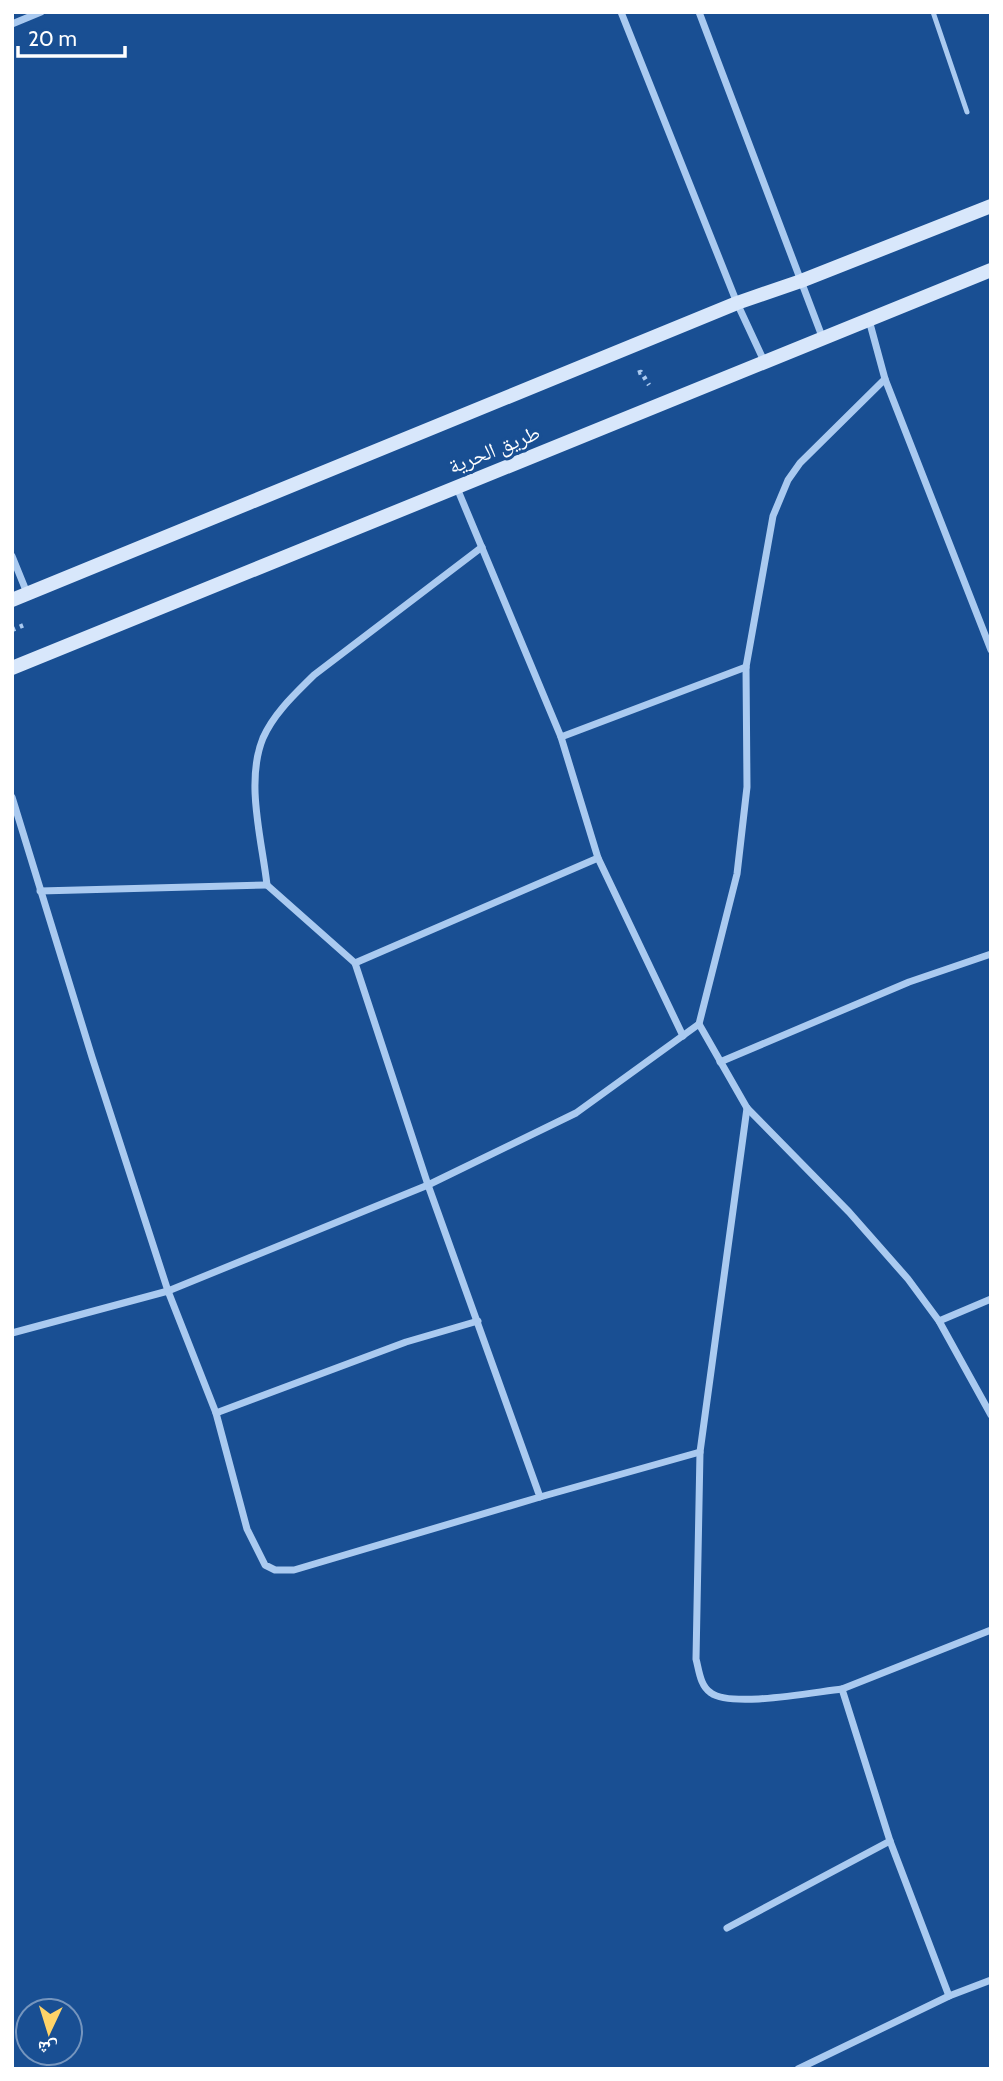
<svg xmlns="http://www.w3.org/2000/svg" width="1003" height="2081" viewBox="0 0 1003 2081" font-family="Cabin,'Noto Naskh Arabic',sans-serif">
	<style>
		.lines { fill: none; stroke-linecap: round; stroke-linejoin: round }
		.path { stroke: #aacaf0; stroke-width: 4.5; stroke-dasharray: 3.5 5; stroke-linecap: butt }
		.lane { stroke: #aacaf0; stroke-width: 5 }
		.street { stroke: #aacaf0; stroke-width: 7 }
		.secondary { stroke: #d8e7fb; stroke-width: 14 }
		.labels { text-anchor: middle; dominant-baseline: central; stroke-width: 6; stroke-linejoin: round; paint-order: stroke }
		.street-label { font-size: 21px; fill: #fff; stroke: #194f93 }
	</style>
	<rect width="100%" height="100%" fill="#194f93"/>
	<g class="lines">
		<g class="path">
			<path d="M638,373L641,372L649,385"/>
			<path d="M12,630L24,625"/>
		</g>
		<path class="lane" d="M933,12L967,112"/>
		<g class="street">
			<path d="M621,12L737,303L764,361"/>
			<path d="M699,12L823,339"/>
			<path d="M12,24L41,12"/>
			<path d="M869,320L885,379"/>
			<path d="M12,556L27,593"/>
			<path d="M561,737L746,667"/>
			<path d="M12,797L92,1057L168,1291L216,1413L247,1529L265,1565L275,1570H294L540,1497L428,1185L355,963L267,885C262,840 245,782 263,738C274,713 295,694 314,675L482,547"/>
			<path d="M598,858L683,1036"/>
			<path d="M40,891L267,885"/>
			<path d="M355,963L598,858L561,737L457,488"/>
			<path d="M699,1024L747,1108L849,1212L908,1279L939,1321L991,1415"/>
			<path d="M720,1062L909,982L991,954"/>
			<path d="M747,1108L700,1452L696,1659C699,1670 700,1686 711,1693C732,1708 814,1692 842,1689"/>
			<path d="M939,1321L991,1299"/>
			<path d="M12,1333L168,1291L428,1185L576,1113L699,1024L737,874L747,787L746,667L773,516L788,480L800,463L885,379L991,650"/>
			<path d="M216,1413L406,1342L478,1321"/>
			<path d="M540,1497L700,1452"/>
			<path d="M727,1928L890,1841"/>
			<path d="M949,1996L890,1841L842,1689L991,1630"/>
			<path d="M798,2069L949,1996L991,1980"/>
		</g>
		<g class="secondary">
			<path d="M12,600L737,303L801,281L991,206"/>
			<path d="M12,668L991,270"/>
		</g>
	</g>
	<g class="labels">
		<g class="street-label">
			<text transform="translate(494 449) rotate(-22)">طريق الحرية</text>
		</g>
	</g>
	<rect width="1003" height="2081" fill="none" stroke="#ffffff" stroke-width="28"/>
	<g transform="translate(49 2032) rotate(184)"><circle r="33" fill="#194f93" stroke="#7595be" stroke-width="2"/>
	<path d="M0-5L12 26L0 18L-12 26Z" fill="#ffd368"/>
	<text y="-10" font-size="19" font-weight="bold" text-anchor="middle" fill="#ffffff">ش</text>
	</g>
	<path d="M18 46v10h107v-10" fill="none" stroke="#ffffff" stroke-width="3.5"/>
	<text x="28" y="46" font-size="21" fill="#ffffff" stroke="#194f93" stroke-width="5" paint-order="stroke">20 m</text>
</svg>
